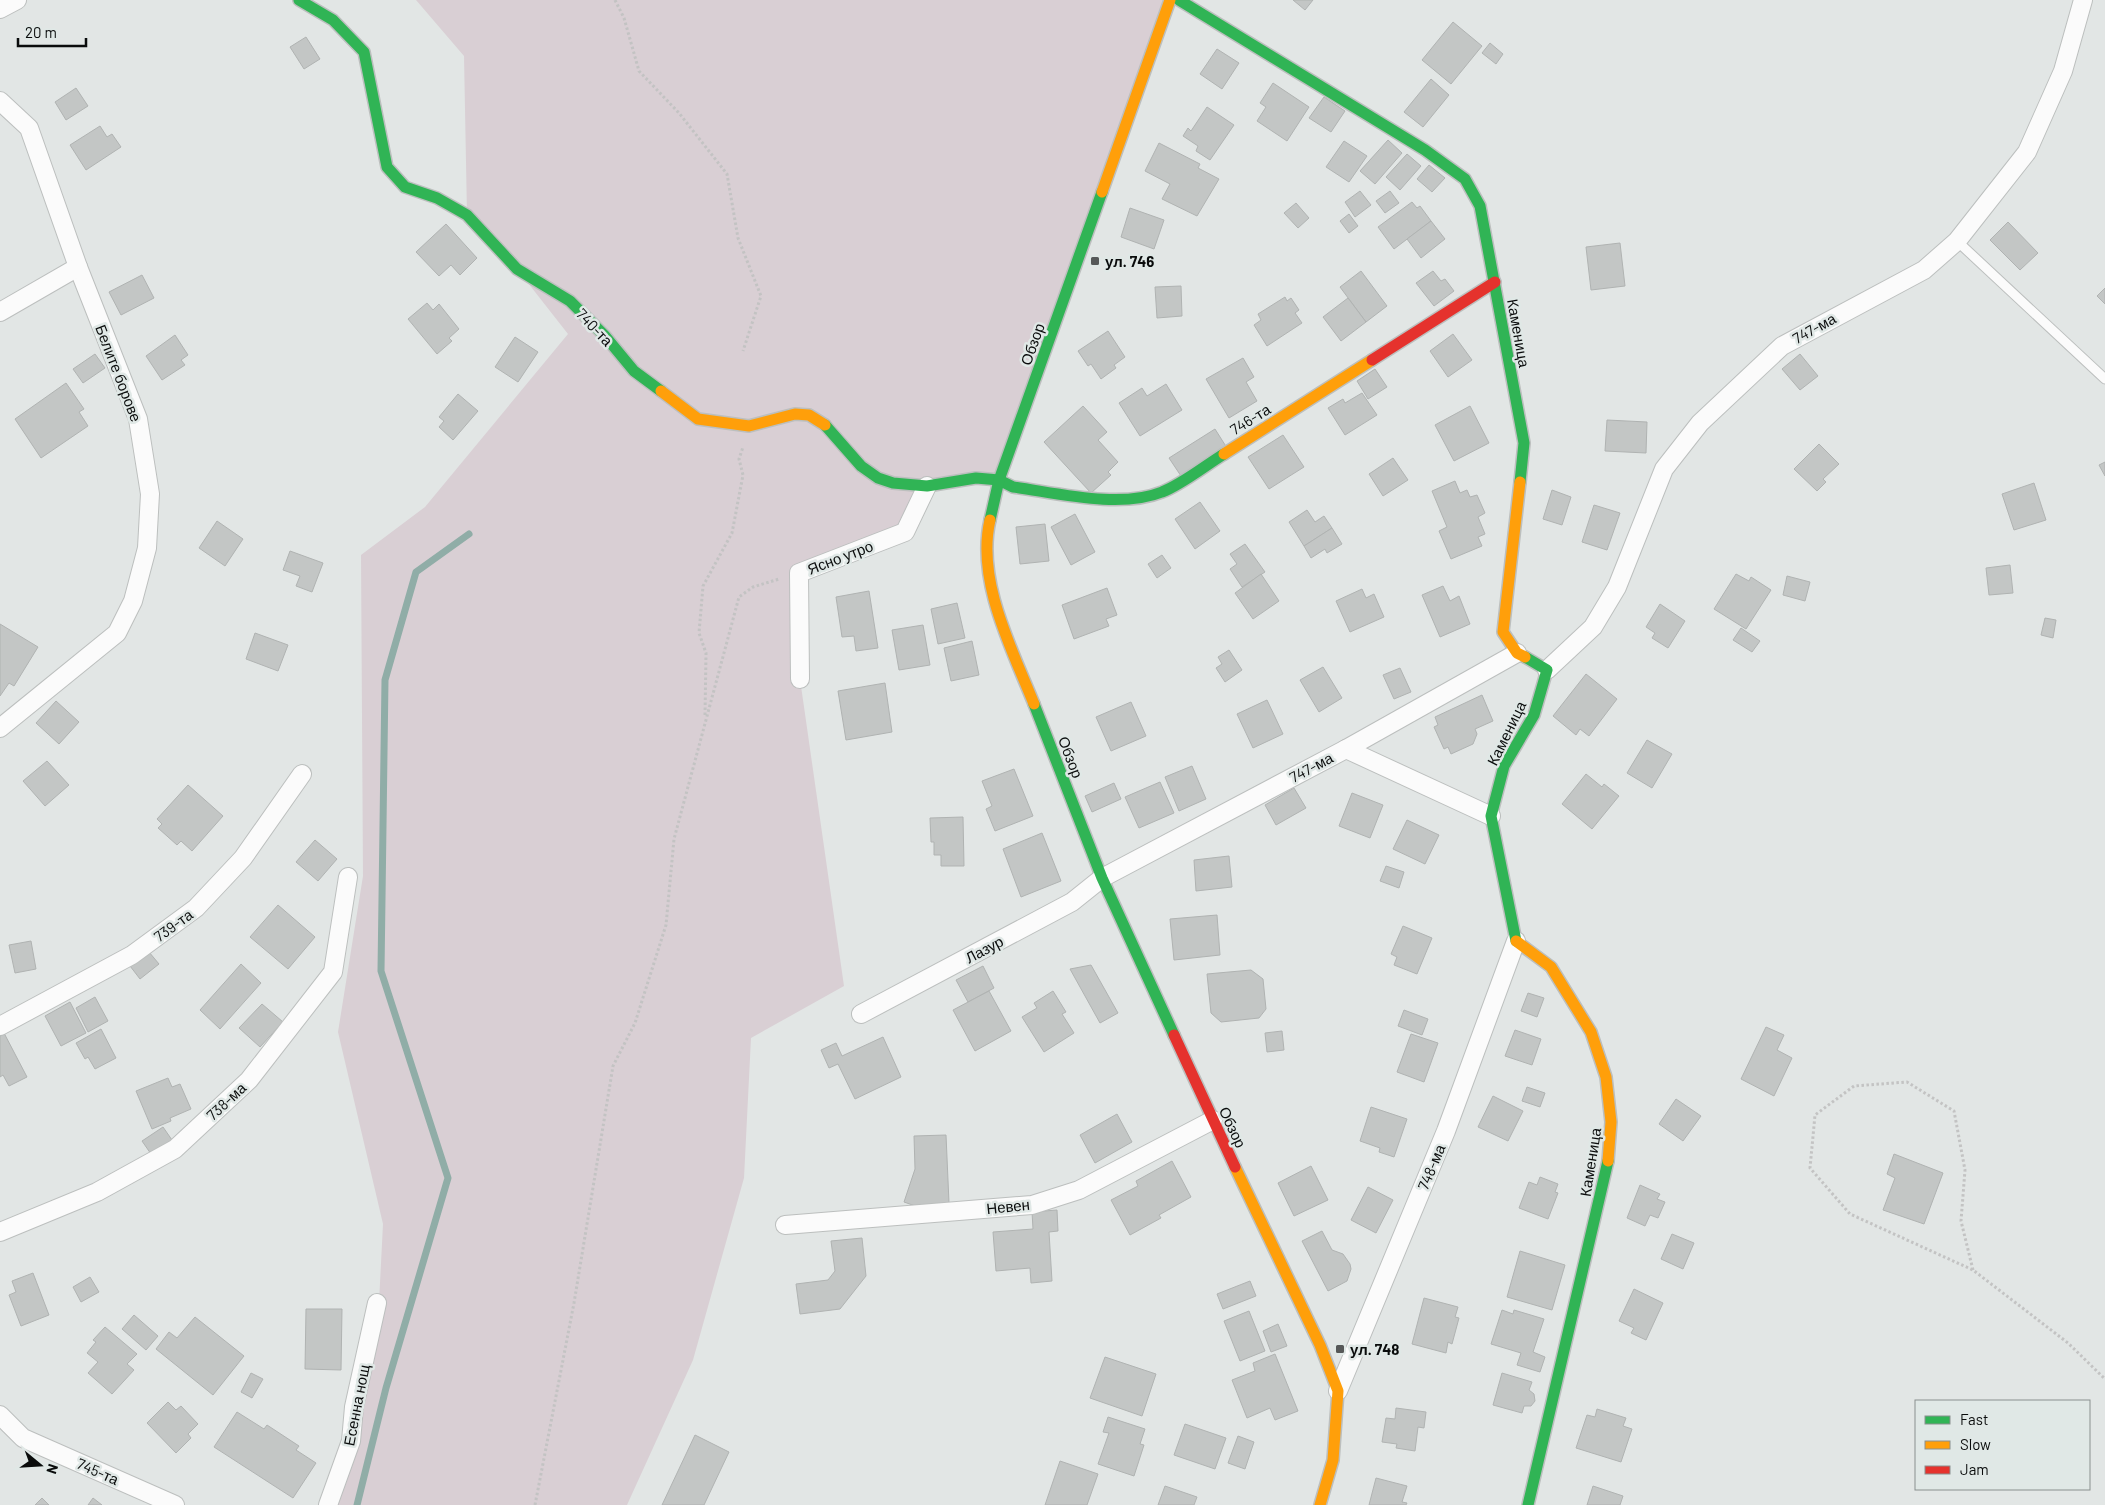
<svg xmlns="http://www.w3.org/2000/svg" width="2105" height="1505" viewBox="0 0 2105 1505" font-family="Barlow,sans-serif">
	<style>
		.green { fill: #d9cfd4 }
		.lines { fill: none; stroke-linecap: round; stroke-linejoin: round }
		.stream { stroke: #90ada7; stroke-width: 7 }
		.building { fill: #c3c6c5; stroke: #b0b3b2 }
		.lane-casing { stroke: #bcbfbe; stroke-width: 11 }
		.street-casing { stroke: #bcbfbe; stroke-width: 20 }
		.fast-casing { stroke: #bcbfbe; stroke-width: 14 }
		.slow-casing { stroke: #bcbfbe; stroke-width: 14 }
		.jam-casing { stroke: #bcbfbe; stroke-width: 14 }
		.path { stroke: #c3c3c3; stroke-width: 3; stroke-dasharray: 2.5 2.5; stroke-linecap: butt }
		.lane { stroke: #fbfbfb; stroke-width: 9 }
		.street { stroke: #fbfbfb; stroke-width: 18 }
		.fast { stroke: #30b455; stroke-width: 11 }
		.slow { stroke: #ff9f0a; stroke-width: 11 }
		.jam { stroke: #e5322d; stroke-width: 11 }
		.poi-dot { fill: #565858; stroke: #e0e8e6; stroke-width: 2 }
		.labels { text-anchor: middle; dominant-baseline: central; stroke-width: 5; stroke-linejoin: round; paint-order: stroke }
		.poi-label { font-size: 15px; font-weight: bold; fill: #0a0c0c; stroke: #e0e8e6; text-anchor: start }
		.street-label { font-size: 15px; fill: #0a0c0c; stroke: #e0e8e6 }
	</style>
	<rect width="100%" height="100%" fill="#e2e6e5"/>
	<path class="green" d="M416,0H1170L999,480L927,486L905,532L799,573L800,679L844,986L751,1038L744,1178L693,1360L627,1505H328L378,1322L383,1224L338,1032L363,876L361,555L425,507L568,334L517,269L467,215L464,56Z"/>
	<g class="lines">
		<path class="stream" d="M357,1505L386,1388L448,1178L381,971L385,680L416,572L469,534"/>
	</g>
	<g class="building">
		<path d="M1293,0H1313L1305,10Z"/>
		<path d="M1453,22L1482,46L1451,84L1422,60Z"/>
		<path d="M306,37L320,59L304,69L290,47Z"/>
		<path d="M1490,43L1503,54L1496,64L1482,53Z"/>
		<path d="M1217,49L1239,63L1222,89L1200,74Z"/>
		<path d="M1431,79L1449,95L1423,127L1404,112Z"/>
		<path d="M1273,83L1309,107L1287,141L1257,121L1266,107L1260,103Z"/>
		<path d="M76,88L88,106L66,120L55,102Z"/>
		<path d="M1324,97L1345,111L1331,132L1309,118Z"/>
		<path d="M1207,107L1234,125L1210,160L1196,151L1198,146L1183,136L1188,128L1191,131Z"/>
		<path d="M100,126L107,137L112,134L121,147L86,170L70,145Z"/>
		<path d="M1388,140L1402,153L1375,184L1360,171Z"/>
		<path d="M1344,141L1367,156L1349,182L1326,167Z"/>
		<path d="M1159,143L1200,164L1198,168L1219,179L1197,216L1162,199L1170,184L1145,171Z"/>
		<path d="M1407,154L1421,166L1400,190L1386,177Z"/>
		<path d="M1429,165L1445,178L1432,192L1417,179Z"/>
		<path d="M1360,191L1371,205L1355,217L1345,202Z"/>
		<path d="M1390,191L1399,203L1385,213L1376,201Z"/>
		<path d="M1412,202L1417,208L1420,206L1431,221L1394,249L1378,227Z"/>
		<path d="M1296,203L1309,218L1298,228L1284,213Z"/>
		<path d="M1130,208L1164,220L1154,249L1121,237Z"/>
		<path d="M1349,214L1358,226L1349,233L1340,221Z"/>
		<path d="M1431,221L1445,239L1421,258L1407,239Z"/>
		<path d="M2008,222L2038,253L2020,270L1990,240Z"/>
		<path d="M446,224L477,258L460,275L451,265L439,276L416,252Z"/>
		<path d="M1620,243L1625,286L1591,290L1586,247Z"/>
		<path d="M1361,271L1387,306L1366,322L1340,287Z"/>
		<path d="M1433,271L1441,281L1445,279L1454,291L1434,306L1416,283Z"/>
		<path d="M142,275L154,298L121,315L109,292Z"/>
		<path d="M1181,286L1182,316L1157,318L1155,287Z"/>
		<path d="M2105,288V304L2097,296Z"/>
		<path d="M1285,297L1287,301L1291,298L1299,310L1295,313L1302,323L1267,346L1254,325L1261,320L1258,314Z"/>
		<path d="M1348,298L1366,322L1341,341L1323,317Z"/>
		<path d="M427,303L433,310L439,304L459,329L449,338L452,341L437,354L408,319Z"/>
		<path d="M1108,331L1125,357L1114,365L1116,368L1101,379L1091,364L1088,366L1078,351Z"/>
		<path d="M1453,334L1472,360L1448,377L1430,351Z"/>
		<path d="M175,335L188,355L181,360L185,365L162,380L146,356Z"/>
		<path d="M515,337L538,352L518,382L495,367Z"/>
		<path d="M95,354L105,368L83,383L73,369Z"/>
		<path d="M1800,354L1818,376L1800,390L1782,369Z"/>
		<path d="M1243,358L1254,377L1246,382L1257,401L1229,418L1206,379Z"/>
		<path d="M1375,369L1387,387L1368,399L1357,381Z"/>
		<path d="M66,383L84,409L79,412L88,426L41,458L15,419Z"/>
		<path d="M1166,384L1182,410L1140,436L1119,403L1142,388L1147,396Z"/>
		<path d="M1362,393L1377,415L1345,435L1328,408L1343,399L1345,403Z"/>
		<path d="M458,394L478,411L453,440L439,427L444,421L439,417Z"/>
		<path d="M1083,406L1107,432L1098,440L1118,462L1108,472L1111,475L1091,493L1044,442Z"/>
		<path d="M1470,406L1489,443L1454,461L1435,425Z"/>
		<path d="M1607,420L1647,422L1646,453L1605,451Z"/>
		<path d="M1215,429L1227,448L1181,476L1169,458Z"/>
		<path d="M1283,435L1304,467L1269,489L1248,457Z"/>
		<path d="M1819,444L1839,464L1823,479L1826,482L1817,491L1794,469Z"/>
		<path d="M1393,458L1408,480L1383,496L1369,474Z"/>
		<path d="M2105,462V476L2099,465Z"/>
		<path d="M1455,481L1460,493L1467,490L1470,497L1477,495L1485,513L1478,517L1485,534L1478,537L1482,546L1451,559L1439,531L1447,527L1432,491Z"/>
		<path d="M2034,483L2046,520L2014,530L2002,494Z"/>
		<path d="M1552,490L1571,497L1562,525L1543,519Z"/>
		<path d="M1200,502L1220,531L1195,549L1175,519Z"/>
		<path d="M1594,505L1620,513L1607,550L1582,542Z"/>
		<path d="M1307,510L1315,522L1324,516L1332,528L1304,546L1289,522Z"/>
		<path d="M1075,514L1095,552L1071,565L1051,527Z"/>
		<path d="M217,521L243,539L225,566L199,548Z"/>
		<path d="M1045,524L1049,561L1020,564L1016,527Z"/>
		<path d="M1332,528L1342,544L1327,553L1325,549L1311,558L1304,546Z"/>
		<path d="M1245,544L1265,572L1242,587L1230,569L1237,564L1230,554Z"/>
		<path d="M290,551L323,563L312,592L296,586L300,576L283,570Z"/>
		<path d="M1162,555L1171,568L1157,578L1148,564Z"/>
		<path d="M2010,565L2013,593L1989,595L1986,568Z"/>
		<path d="M1261,574L1279,601L1253,619L1235,593Z"/>
		<path d="M1736,574L1749,581L1751,577L1771,590L1746,629L1714,609Z"/>
		<path d="M1787,576L1810,582L1805,601L1783,595Z"/>
		<path d="M1443,586L1450,601L1459,596L1470,624L1440,637L1422,595Z"/>
		<path d="M1107,588L1117,615L1106,619L1109,626L1074,639L1062,605Z"/>
		<path d="M1362,589L1366,598L1374,594L1384,617L1350,632L1336,601Z"/>
		<path d="M869,591L878,648L856,651L854,636L842,637L836,597Z"/>
		<path d="M957,603L965,638L938,644L931,609Z"/>
		<path d="M1660,604L1685,621L1668,648L1652,638L1655,633L1646,627Z"/>
		<path d="M2045,618L2056,620L2053,638L2041,635Z"/>
		<path d="M0,624L38,647L14,686L9,683L0,696Z"/>
		<path d="M923,625L930,665L899,670L892,630Z"/>
		<path d="M1741,628L1760,641L1752,652L1733,640Z"/>
		<path d="M255,633L288,645L278,671L246,659Z"/>
		<path d="M972,641L979,675L951,681L944,648Z"/>
		<path d="M1229,650L1242,670L1225,682L1216,668L1222,664L1218,657Z"/>
		<path d="M1323,667L1342,698L1319,712L1300,680Z"/>
		<path d="M1400,668L1411,692L1394,699L1383,675Z"/>
		<path d="M1586,674L1617,699L1589,736L1580,729L1576,735L1553,716Z"/>
		<path d="M885,683L892,732L846,740L838,691Z"/>
		<path d="M1482,695L1493,721L1475,729L1477,734L1473,744L1451,754L1448,747L1444,749L1434,727L1438,725L1435,717Z"/>
		<path d="M1267,700L1283,734L1253,748L1237,714Z"/>
		<path d="M56,701L79,722L59,744L36,723Z"/>
		<path d="M1131,702L1146,736L1111,751L1096,717Z"/>
		<path d="M1647,740L1672,754L1652,788L1627,773Z"/>
		<path d="M47,761L69,785L45,806L23,781Z"/>
		<path d="M1192,766L1206,799L1179,811L1165,777Z"/>
		<path d="M1014,769L1033,816L995,831L986,809L992,806L982,781Z"/>
		<path d="M1586,774L1602,787L1604,784L1619,796L1592,829L1562,804Z"/>
		<path d="M1160,782L1174,813L1139,828L1125,797Z"/>
		<path d="M1114,783L1121,799L1092,812L1085,796Z"/>
		<path d="M188,785L223,816L192,851L181,841L177,845L158,828L162,824L157,819Z"/>
		<path d="M1294,788L1306,808L1276,825L1265,805Z"/>
		<path d="M1352,793L1383,805L1370,838L1339,826Z"/>
		<path d="M963,817L964,866H941V855H934V842H931L930,818Z"/>
		<path d="M1407,820L1439,835L1425,864L1393,849Z"/>
		<path d="M1042,833L1061,881L1021,897L1003,849Z"/>
		<path d="M315,840L337,859L318,881L296,862Z"/>
		<path d="M1229,856L1232,887L1196,891L1194,860Z"/>
		<path d="M1386,866L1404,872L1399,888L1380,881Z"/>
		<path d="M278,905L315,937L288,969L250,937Z"/>
		<path d="M1217,915L1220,955L1174,960L1170,919Z"/>
		<path d="M1403,926L1432,938L1417,974L1394,965L1397,957L1391,954Z"/>
		<path d="M31,941L36,969L15,973L9,945Z"/>
		<path d="M149,952L159,964L140,979L130,966Z"/>
		<path d="M241,964L261,983L220,1029L200,1010Z"/>
		<path d="M1091,965L1118,1013L1100,1023L1070,969Z"/>
		<path d="M983,966L994,988L968,1002L956,980Z"/>
		<path d="M1251,970L1263,979L1266,1009L1259,1018L1221,1022L1211,1013L1207,974Z"/>
		<path d="M989,991L1011,1031L975,1051L953,1010Z"/>
		<path d="M1053,991L1066,1012L1062,1014L1074,1033L1044,1052L1022,1017L1037,1008L1034,1003Z"/>
		<path d="M1528,993L1544,998L1537,1017L1521,1011Z"/>
		<path d="M95,997L108,1021L88,1032L76,1008Z"/>
		<path d="M70,1002L86,1033L61,1046L45,1016Z"/>
		<path d="M262,1004L283,1022L260,1047L239,1028Z"/>
		<path d="M1404,1010L1428,1019L1422,1035L1398,1026Z"/>
		<path d="M1766,1027L1784,1035L1777,1050L1792,1058L1774,1096L1741,1079Z"/>
		<path d="M101,1029L116,1058L95,1069L88,1057L85,1059L76,1043Z"/>
		<path d="M1515,1030L1541,1039L1532,1065L1505,1056Z"/>
		<path d="M1282,1031L1284,1050L1267,1052L1265,1033Z"/>
		<path d="M4,1033L27,1077L9,1086L3,1075L0,1077V1036Z"/>
		<path d="M1411,1034L1438,1043L1424,1082L1397,1072Z"/>
		<path d="M883,1037L901,1077L855,1099L838,1064L829,1068L821,1050L836,1043L842,1056Z"/>
		<path d="M168,1078L172,1087L180,1084L191,1109L170,1118L171,1121L152,1129L136,1091Z"/>
		<path d="M1527,1087L1545,1093L1540,1107L1522,1101Z"/>
		<path d="M1493,1096L1523,1111L1508,1141L1478,1127Z"/>
		<path d="M1676,1099L1701,1116L1683,1141L1659,1124Z"/>
		<path d="M1371,1107L1407,1119L1394,1157L1379,1152L1380,1148L1360,1141Z"/>
		<path d="M1117,1114L1132,1142L1095,1163L1080,1135Z"/>
		<path d="M163,1127L172,1140L151,1154L142,1141Z"/>
		<path d="M946,1135L949,1203L922,1205L921,1208L904,1202L915,1169L914,1136Z"/>
		<path d="M1894,1154L1943,1173L1924,1224L1883,1210L1895,1178L1887,1174Z"/>
		<path d="M1172,1161L1191,1197L1159,1215L1161,1218L1130,1235L1111,1200L1138,1186L1136,1181Z"/>
		<path d="M1311,1166L1328,1200L1294,1216L1278,1183Z"/>
		<path d="M1540,1177L1558,1184L1555,1192L1558,1193L1548,1219L1519,1208L1529,1182L1537,1185Z"/>
		<path d="M1640,1185L1660,1194L1657,1199L1665,1202L1658,1218L1650,1215L1645,1226L1627,1218Z"/>
		<path d="M1368,1187L1393,1200L1376,1233L1351,1220Z"/>
		<path d="M1057,1210L1058,1231L1049,1232L1052,1281L1031,1283L1030,1268L996,1271L993,1232L1033,1229L1032,1212Z"/>
		<path d="M1322,1231L1332,1250L1343,1254L1350,1264L1351,1269L1347,1281L1328,1291L1302,1241Z"/>
		<path d="M1672,1234L1694,1243L1683,1269L1661,1259Z"/>
		<path d="M862,1238L866,1276L840,1309L800,1314L796,1284L828,1280L835,1271L831,1241Z"/>
		<path d="M1520,1251L1565,1265L1552,1310L1507,1297Z"/>
		<path d="M33,1273L49,1315L21,1326L9,1295L16,1292L12,1281Z"/>
		<path d="M90,1277L99,1292L81,1302L73,1287Z"/>
		<path d="M1250,1281L1256,1296L1223,1309L1217,1294Z"/>
		<path d="M1634,1289L1663,1303L1646,1340L1631,1333L1634,1328L1619,1321Z"/>
		<path d="M1424,1298L1458,1307L1455,1317L1459,1318L1452,1344L1448,1342L1446,1353L1412,1344Z"/>
		<path d="M306,1309H342L341,1370L305,1369Z"/>
		<path d="M1502,1310L1513,1314L1514,1310L1544,1319L1533,1352L1545,1357L1540,1372L1517,1365L1521,1353L1491,1344Z"/>
		<path d="M1249,1311L1265,1351L1240,1361L1224,1321Z"/>
		<path d="M134,1315L158,1336L146,1350L122,1329Z"/>
		<path d="M195,1317L244,1356L213,1395L156,1349L169,1332L177,1338Z"/>
		<path d="M1278,1324L1287,1346L1271,1352L1263,1331Z"/>
		<path d="M105,1327L137,1354L127,1364L134,1370L112,1394L88,1373L98,1362L87,1353L96,1342L93,1340Z"/>
		<path d="M1275,1354L1298,1411L1275,1420L1270,1408L1247,1418L1232,1380L1255,1371L1253,1363Z"/>
		<path d="M1105,1357L1156,1374L1142,1416L1090,1398Z"/>
		<path d="M251,1373L263,1379L252,1398L241,1392Z"/>
		<path d="M1502,1373L1532,1382L1529,1390L1534,1394L1535,1401L1531,1406H1524L1522,1413L1493,1405Z"/>
		<path d="M168,1402L176,1410L181,1406L198,1424L188,1434L191,1438L176,1453L147,1423Z"/>
		<path d="M1396,1408L1426,1412L1424,1428L1418,1427L1415,1451L1396,1448L1397,1444L1382,1442L1386,1418L1395,1419Z"/>
		<path d="M1597,1409L1626,1418L1623,1426L1632,1429L1621,1462L1576,1448L1587,1415L1595,1417Z"/>
		<path d="M237,1412L264,1429L267,1425L299,1446L296,1450L316,1463L293,1498L214,1447Z"/>
		<path d="M1108,1417L1145,1429L1140,1444L1144,1445L1134,1476L1098,1464L1109,1433L1103,1432Z"/>
		<path d="M1185,1424L1226,1438L1215,1469L1174,1455Z"/>
		<path d="M695,1435L729,1452L704,1505H662Z"/>
		<path d="M1238,1436L1254,1442L1245,1469L1228,1463Z"/>
		<path d="M1060,1461L1098,1474L1087,1505H1045Z"/>
		<path d="M1376,1478L1407,1486L1402,1502L1407,1503L1406,1505H1369Z"/>
		<path d="M1165,1486L1197,1497L1194,1505H1158Z"/>
		<path d="M1593,1486L1623,1496L1620,1505H1587Z"/>
		<path d="M42,1498L49,1505H35Z"/>
		<path d="M93,1498L102,1505H88Z"/>
	</g>
	<g class="lines">
		<defs>
			<path id="lane" d="M1957,241L2105,379"/>
			<g id="street">
				<path d="M0,9L17,0"/>
				<path d="M0,101L29,128L78,267L138,419L150,494L147,548L133,601L117,633L0,728"/>
				<path d="M0,312L78,267"/>
				<path d="M1547,670L1593,627L1617,587L1664,469L1700,423L1782,346L1924,270L1957,241L2027,152L2063,71L2083,0"/>
				<path d="M800,679L799,573L905,532L927,486"/>
				<path d="M1346,749L1491,816"/>
				<path d="M861,1014L1072,902L1102,878L1346,749L1517,653"/>
				<path d="M0,1026L132,955L196,908L243,858L302,774"/>
				<path d="M785,1225L1032,1205L1079,1190L1213,1120"/>
				<path d="M0,1232L97,1192L175,1149L249,1080L333,972L348,877"/>
				<path d="M1338,1391L1446,1131L1516,941"/>
				<path d="M0,1415L23,1438L175,1505"/>
				<path d="M328,1505L351,1441L354,1407L377,1303"/>
			</g>
			<g id="fast">
				<path d="M299,0L333,20L364,52L387,167L405,187L437,198L467,215L517,269L570,301L605,336L634,371L661,391"/>
				<path d="M1179,0L1425,150L1465,179L1480,206L1524,443L1520,482"/>
				<path d="M825,425L861,466L878,478L893,483L927,486L976,478L999,480L1013,487C1057,493 1120,509 1162,492C1181,485 1206,465 1224,454"/>
				<path d="M990,520L999,480L1102,192"/>
				<path d="M1034,704L1102,878L1174,1035"/>
				<path d="M1516,941L1491,816L1504,766L1534,715L1547,670L1525,657"/>
				<path d="M1528,1505L1608,1161"/>
			</g>
			<g id="slow">
				<path d="M1102,192L1170,0"/>
				<path d="M661,391L698,419L749,426L795,414L809,415L825,425"/>
				<path d="M1224,454L1372,360"/>
				<path d="M1520,482L1503,632L1517,653L1525,657"/>
				<path d="M990,520C976,581 1012,649 1034,704"/>
				<path d="M1516,941L1551,967L1591,1032L1606,1077L1611,1122L1608,1161"/>
				<path d="M1235,1167L1320,1345L1338,1391L1333,1460L1320,1505"/>
			</g>
			<g id="jam">
				<path d="M1372,360L1495,282"/>
				<path d="M1174,1035L1235,1167"/>
			</g>
		</defs>
		<use href="#lane" class="lane-casing"/>
		<use href="#street" class="street-casing"/>
		<use href="#fast" class="fast-casing"/>
		<use href="#slow" class="slow-casing"/>
		<use href="#jam" class="jam-casing"/>
		<g class="path">
			<path d="M615,0L624,18L639,71L679,113L727,174L738,238L761,296L743,351"/>
			<path d="M705,715L706,653L699,633L703,586L732,533L743,475L739,459L743,447"/>
			<path d="M1973,1270L1961,1221L1965,1170L1954,1111L1907,1082L1854,1086L1815,1115L1810,1168L1850,1214L1973,1270L2068,1343L2105,1379"/>
			<path d="M535,1505L574,1303L613,1066L635,1023L666,925L674,839L739,597L753,587L779,579"/>
		</g>
		<use href="#lane" class="lane"/>
		<use href="#street" class="street"/>
		<use href="#fast" class="fast"/>
		<use href="#slow" class="slow"/>
		<use href="#jam" class="jam"/>
	</g>
	<g class="poi-dot">
		<rect x="1090" y="256" width="10" height="10" rx="2.5"/>
		<rect x="1335" y="1344" width="10" height="10" rx="2.5"/>
	</g>
	<g class="labels">
		<g class="poi-label">
			<text x="1105" y="261">ул. 746</text>
			<text x="1350" y="1349">ул. 748</text>
		</g>
		<g class="street-label">
			<text transform="translate(595 327) rotate(47)">740-та</text>
			<text transform="translate(1814 328) rotate(-29)">747-ма</text>
			<text transform="translate(1519 333) rotate(80)">Каменица</text>
			<text transform="translate(1032 344) rotate(-70)">Обзор</text>
			<text transform="translate(119 373) rotate(69)">Белите борове</text>
			<text transform="translate(1250 419) rotate(-32)">746-та</text>
			<text transform="translate(840 557) rotate(-21)">Ясно утро</text>
			<text transform="translate(1506 733) rotate(-64)">Каменица</text>
			<text transform="translate(1071 757) rotate(69)">Обзор</text>
			<text transform="translate(1311 767) rotate(-28)">747-ма</text>
			<text transform="translate(173 925) rotate(-36)">739-та</text>
			<text transform="translate(984 949) rotate(-28)">Лазур</text>
			<text transform="translate(226 1101) rotate(-43)">738-ма</text>
			<text transform="translate(1233 1127) rotate(65)">Обзор</text>
			<text transform="translate(1590 1162) rotate(-81)">Каменица</text>
			<text transform="translate(1431 1167) rotate(-67)">748-ма</text>
			<text transform="translate(1008 1206) rotate(-6)">Невен</text>
			<text transform="translate(356 1405) rotate(-79)">Есенна нощ</text>
			<text transform="translate(98 1471) rotate(24)">745-та</text>
		</g>
	</g>
	<rect x="1915" y="1400" width="175" height="90" fill="#e0e8e6" stroke="#8a908f"/>
	<rect x="1925" y="1416" width="25" height="8" fill="#30b455" stroke="#8a908f"/>
	<text x="1960" y="1425" font-size="15" fill="#0a0c0c">Fast</text>
	<rect x="1925" y="1441" width="25" height="8" fill="#ff9f0a" stroke="#8a908f"/>
	<text x="1960" y="1450" font-size="15" fill="#0a0c0c">Slow</text>
	<rect x="1925" y="1466" width="25" height="8" fill="#e5322d" stroke="#8a908f"/>
	<text x="1960" y="1475" font-size="15" fill="#0a0c0c">Jam</text>
	<g transform="translate(40 1465) rotate(108)" stroke="#e0e8e6" stroke-width="4" paint-order="stroke">
	<path d="M0-4L9 19L0 12L-9 19Z" fill="#0a0c0c"/>
	<text y="-8" font-size="14" font-weight="bold" text-anchor="middle" fill="#0a0c0c">N</text>
	</g>
	<path d="M18 38v8h68v-8" fill="none" stroke="#0a0c0c" stroke-width="2.5"/>
	<text x="25" y="38" font-size="15" fill="#0a0c0c" stroke="#e0e8e6" stroke-width="4" paint-order="stroke">20 m</text>
</svg>
